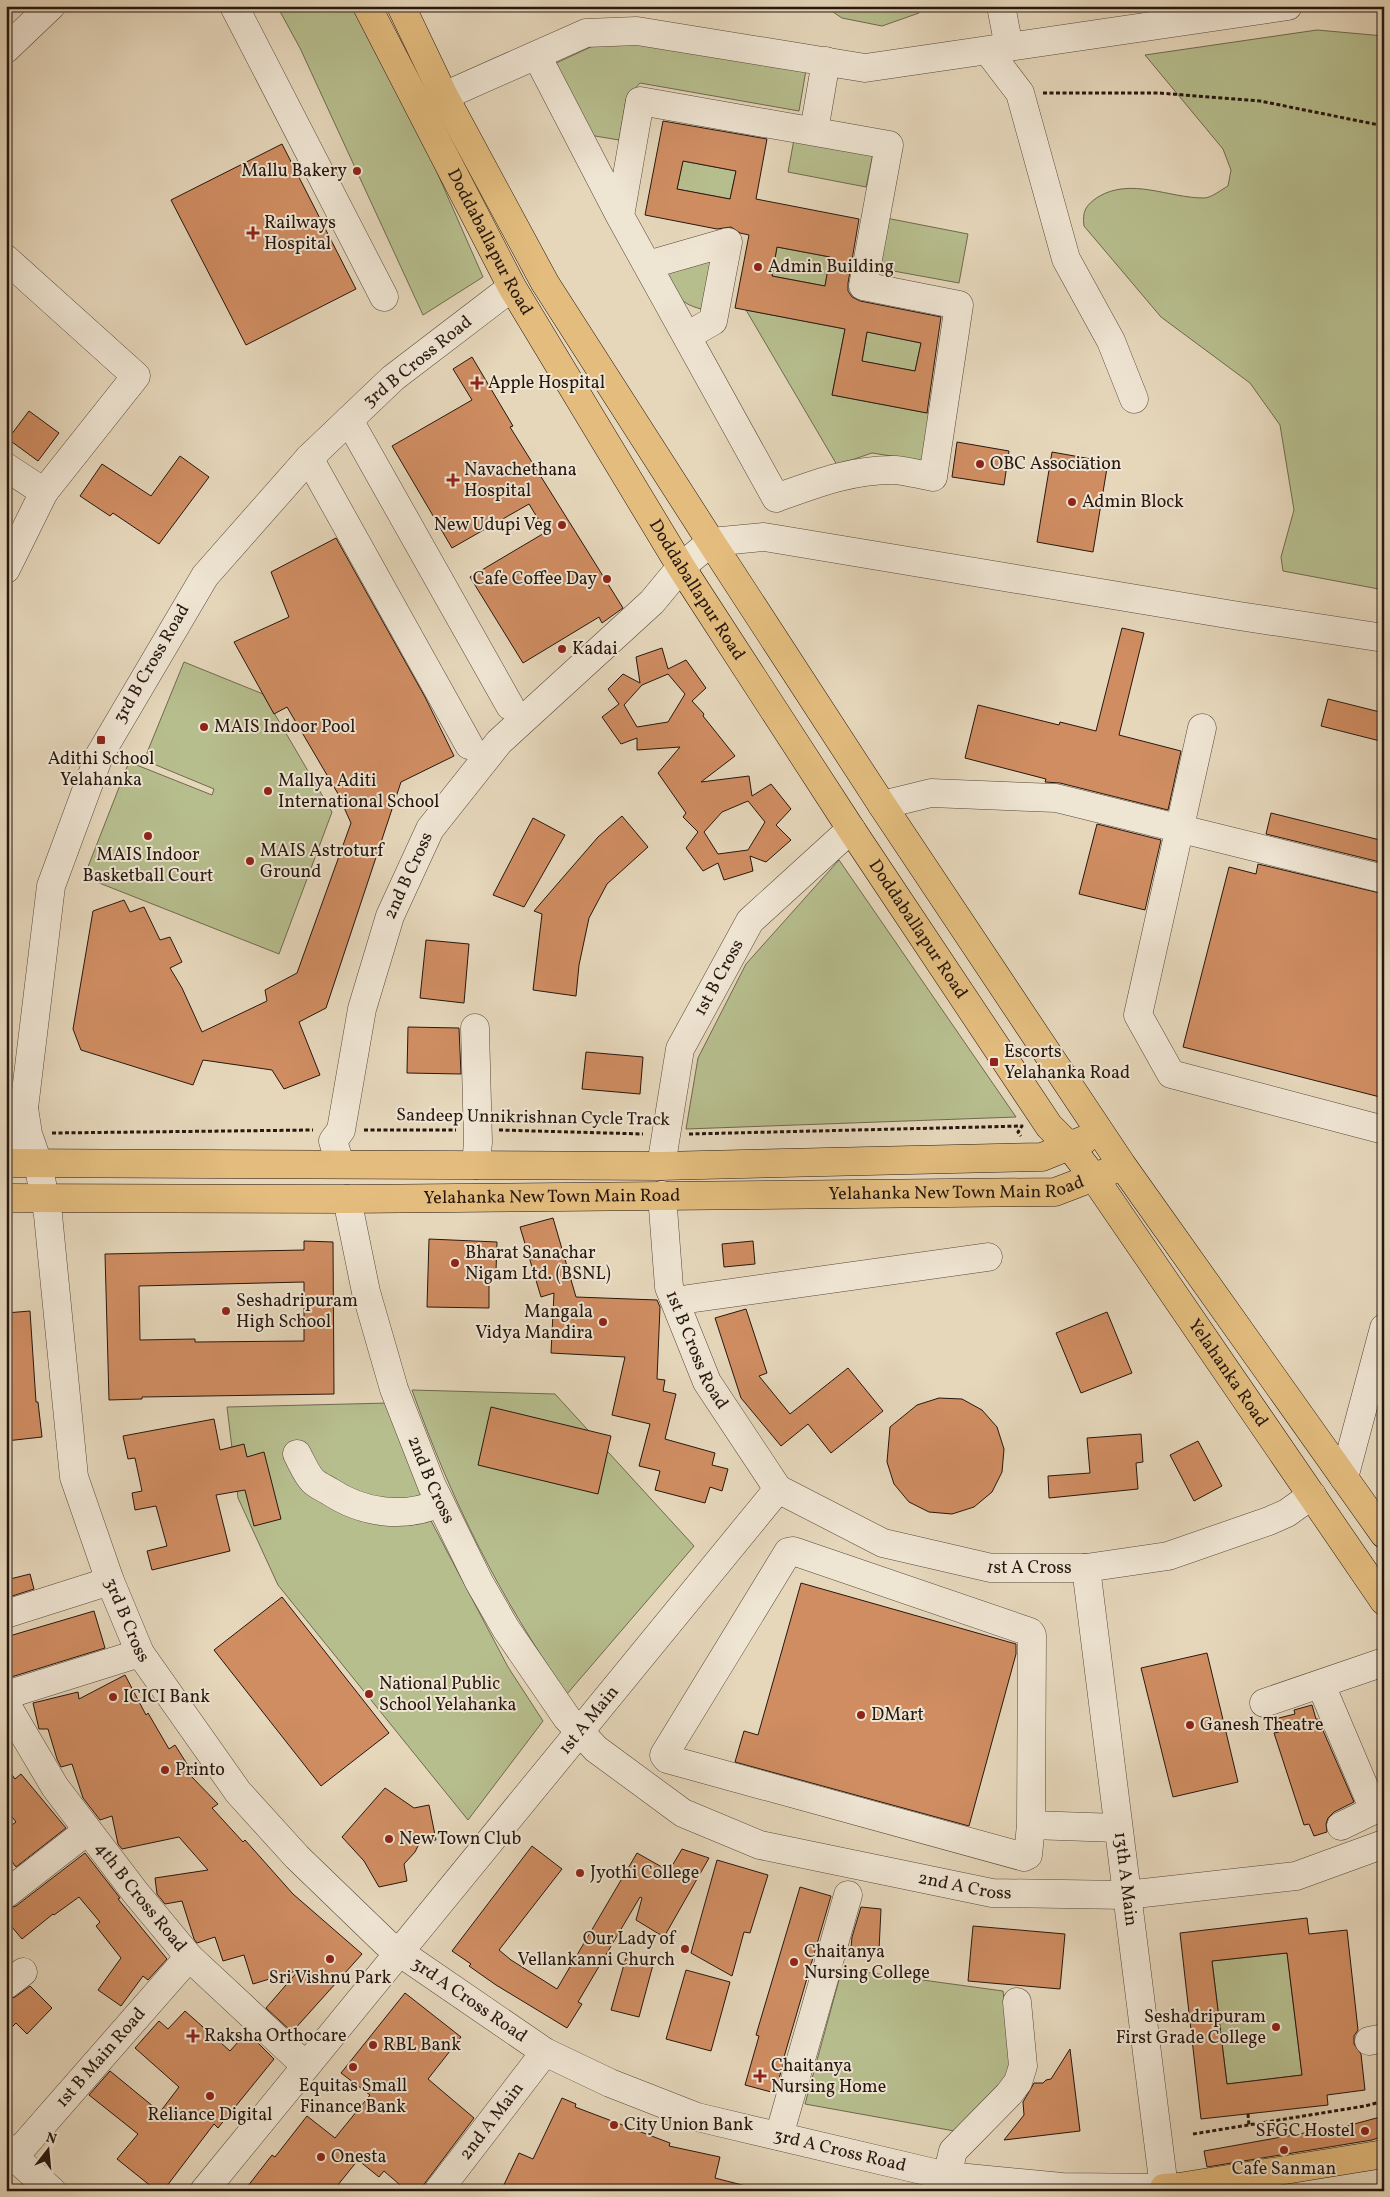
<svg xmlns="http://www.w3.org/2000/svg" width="1390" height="2197" viewBox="0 0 1390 2197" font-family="Vollkorn,serif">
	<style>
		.green { fill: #b7be8e; stroke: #6e6a4e }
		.building { fill: #d08d62; stroke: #26170f; fill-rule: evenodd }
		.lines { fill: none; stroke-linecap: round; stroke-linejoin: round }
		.minor-casing { stroke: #56473a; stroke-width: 29 }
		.major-casing { stroke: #26170f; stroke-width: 29 }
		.path { stroke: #26170f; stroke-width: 3; stroke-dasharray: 4 2.5; stroke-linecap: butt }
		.minor { stroke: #efe5d3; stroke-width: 28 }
		.major { stroke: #e3bc7e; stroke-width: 28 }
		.poi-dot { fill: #8f2418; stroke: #efe5d3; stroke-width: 2 }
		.labels { text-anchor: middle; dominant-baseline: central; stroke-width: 4; stroke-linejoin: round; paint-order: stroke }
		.poi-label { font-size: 18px; fill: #26170f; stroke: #efe5d3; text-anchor: start }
		.street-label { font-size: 18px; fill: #26170f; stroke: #efe5d3 }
	</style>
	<rect width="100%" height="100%" fill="#e6d7bb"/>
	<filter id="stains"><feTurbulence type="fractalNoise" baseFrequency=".004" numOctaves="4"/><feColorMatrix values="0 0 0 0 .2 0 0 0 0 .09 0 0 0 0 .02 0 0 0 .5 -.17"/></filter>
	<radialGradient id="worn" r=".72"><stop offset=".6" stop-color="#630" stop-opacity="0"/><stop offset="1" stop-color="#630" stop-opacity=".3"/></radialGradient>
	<g class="green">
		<path d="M277,6H364L483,277L423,315L300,48Z"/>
		<path d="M824,6H922L919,13L882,26L842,18Z"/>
		<path d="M1317,30L1384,36V590L1283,571L1281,557L1294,510L1280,425L1250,383L1161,317L1084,226C1082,211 1086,205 1098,197C1131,177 1168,198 1204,198C1211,198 1221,190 1228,186L1231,170L1223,149L1145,55Z"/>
		<path d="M634,40L806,70L799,111L640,83L626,99L619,140L589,135L552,65L597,44Z"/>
		<path d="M795,134L874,149L866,187L788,172Z"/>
		<path d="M683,161L736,171L730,199L677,189Z"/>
		<path d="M886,218L968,234L959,283L877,268Z"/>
		<path d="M777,247L830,257L825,286L772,276Z"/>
		<path d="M713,253L707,310C679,306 673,291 659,270Z"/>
		<path d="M746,310L845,329L832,395L933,414L923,461L872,453L837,465Z"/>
		<path d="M867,332L921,343L915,371L862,361Z"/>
		<path d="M184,662L263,694L332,812L279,954L84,877L129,762L212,795L214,789L144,760Z"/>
		<path d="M839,860L1016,1117L686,1129L698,1058L746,964Z"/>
		<path d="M412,1390L555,1394L694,1546L567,1694C499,1596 452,1502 412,1390Z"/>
		<path d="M389,1403L429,1517L508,1667L543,1721L468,1820L278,1585L238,1498L227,1407Z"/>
		<path d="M1287,1953L1302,2075L1227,2084L1212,1961Z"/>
		<path d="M842,1969L1003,1991L1012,2069L960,2132L805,2104Z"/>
	</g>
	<g class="building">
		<path d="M663,121L767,139L756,199L859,219L848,283V291L852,297L860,301L941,317L927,413L832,395L845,329L735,308L749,235L740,233L731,227L717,229L645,215ZM683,161L736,171L730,199L677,189ZM777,247L830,257L825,286L772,276ZM867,332L921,343L915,371L862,361Z"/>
		<path d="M282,144L356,289L246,345L171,200Z"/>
		<path d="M472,357L513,426L510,427L623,608L602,623L599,617L523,663L470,577L546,532L529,504L452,548L392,446L472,400L453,369Z"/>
		<path d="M29,411L59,433L38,461L8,439Z"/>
		<path d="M957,442L1009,451L1004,485L952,477Z"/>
		<path d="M1052,452L1108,462L1093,552L1037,542Z"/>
		<path d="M180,456L209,477L159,544L113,513L110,516L80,496L102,464L151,496Z"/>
		<path d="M336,538L425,697L454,756L401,782L326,1008L299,1022L320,1075L284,1089L272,1070L203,1060L193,1085L81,1050L73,1029L93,911L124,900L130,912L144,907L160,940L170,937L182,962L170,968L182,988L202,1032L267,1001L265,990L297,973L351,823L337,792L287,707L274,714L234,642L289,617L271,572Z"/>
		<path d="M1122,628L1144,633L1119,735L1181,751L1168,810L1060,783L1045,782L1046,779L965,758L978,705L1059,725L1060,722L1096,731Z"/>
		<path d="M662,648L668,669L686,660L706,688L692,701L704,714L703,716L735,756L701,782L749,776L752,796L771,784L791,809L776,825L791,840L766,862L750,856L753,871L724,880L718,863L703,871L686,848L698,832L683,817L686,813L658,773L680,747L637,750V738L621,744L602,717L619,704L608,689L623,674L640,683L636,657ZM668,674L685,694L668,722L637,727L624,705L642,685ZM748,801L765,822L748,850L718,854L704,832L722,812Z"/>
		<path d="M1328,699L1384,713V742L1321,726Z"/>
		<path d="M1271,813L1384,841V863L1266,834Z"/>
		<path d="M622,816L648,847L607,884L589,918L579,965L576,996L533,990L542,914L534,911L598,837Z"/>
		<path d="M533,818L565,835L524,907L493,895Z"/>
		<path d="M1097,824L1161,840L1145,910L1079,894Z"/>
		<path d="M1258,864L1384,894V1098L1183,1047L1229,867L1256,874Z"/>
		<path d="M426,940L469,944L464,1003L420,998Z"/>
		<path d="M408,1027L459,1028L461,1074L407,1073Z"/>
		<path d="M586,1052L643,1057L640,1094L582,1089Z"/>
		<path d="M553,1218L576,1297L657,1300L660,1307L657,1379L665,1380L663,1391L676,1394L665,1439L715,1453L712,1465L728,1469L722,1491L710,1487L705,1503L655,1490L660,1471L639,1466L650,1424L612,1415L625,1357L551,1353L554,1293L541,1297L520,1227Z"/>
		<path d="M429,1239L497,1242L496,1271H489V1308L427,1307Z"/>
		<path d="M304,1241L333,1242L334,1394L142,1397V1399L109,1400L105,1254L304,1250ZM304,1282V1341L195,1342V1339L140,1340L139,1286Z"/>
		<path d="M753,1241L755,1264L724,1267L722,1244Z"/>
		<path d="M746,1309L767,1373L759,1376L790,1414L848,1368L883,1411L831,1453L808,1424L781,1446L741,1398L715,1318Z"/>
		<path d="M30,1311L36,1402H38L42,1437L6,1441V1313Z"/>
		<path d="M1107,1312L1132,1373L1081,1393L1056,1333Z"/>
		<path d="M939,1398L962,1399L982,1410L997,1427L1004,1449L1002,1472L992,1492L974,1507L952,1514L929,1512L909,1502L894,1484L887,1462L890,1427L917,1405Z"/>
		<path d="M491,1407L611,1436L598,1494L478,1465Z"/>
		<path d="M214,1419L220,1450L244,1444L247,1457L264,1452L281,1519L254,1526L245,1490L216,1495L230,1551L152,1570L147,1551L167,1546L156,1506L135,1510L132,1493L142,1491L135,1458L128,1459L123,1436Z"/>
		<path d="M1141,1434L1143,1462L1136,1463L1138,1489L1049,1498L1048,1476L1090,1473L1087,1438Z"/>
		<path d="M1198,1441L1222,1486L1194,1501L1170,1455Z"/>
		<path d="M30,1574L34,1589L6,1598V1580Z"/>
		<path d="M801,1583L1016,1644V1654L969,1826L735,1762L744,1731L758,1735Z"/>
		<path d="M282,1597L389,1733L321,1786L214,1650Z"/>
		<path d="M94,1611L105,1648L8,1678L6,1671V1637Z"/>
		<path d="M1207,1653L1238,1782L1173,1797L1141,1668Z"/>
		<path d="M125,1675L146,1715L148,1713L169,1749L175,1745L194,1775L191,1776L218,1804L212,1808L243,1842L245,1840L293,1894L362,1954L292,2032L266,2008L299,1970L253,1984L244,1955L223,1961L215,1937L197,1943L194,1939L182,1901L165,1904L157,1894L155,1878L208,1870L179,1837L122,1849L118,1844L112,1816L100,1820L83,1798L72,1764L61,1767L57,1759L48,1729H39L33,1703L78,1692L79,1699Z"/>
		<path d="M1312,1705L1316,1719H1318L1354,1802L1334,1812L1328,1818L1326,1824L1327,1832L1314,1836L1309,1824L1304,1825L1274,1733L1279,1732L1275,1719L1295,1714L1294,1710Z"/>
		<path d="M6,1767L15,1779L21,1774L66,1828L16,1867L6,1854V1829L16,1822L6,1809Z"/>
		<path d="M385,1788L414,1808L429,1805L436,1840L420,1842L415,1852L404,1864L407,1881L379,1887L364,1861L342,1837Z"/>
		<path d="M532,1846L562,1869L499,1950L511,1960L557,1989L637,1853L669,1871L682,1849L709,1858L664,1937L636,1920L642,1898L640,1897L578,2002L582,2004L567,2028L496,1985L469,1966L471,1964L452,1951Z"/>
		<path d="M85,1853L120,1898L118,1899L167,1959L148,1980L143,1976L121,2006L98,1990L121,1958L96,1926L100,1922L79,1897L54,1915L53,1914L22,1939L6,1920V1909L16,1906Z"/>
		<path d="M717,1860L768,1875L750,1933L744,1932L732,1976L691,1953Z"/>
		<path d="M800,1887L831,1896L784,2057H785L775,2093L745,2085L759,2036L756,2035Z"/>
		<path d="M861,1907L881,1909L879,1950L851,1948L852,1937Z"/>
		<path d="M1307,1918L1309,1934L1347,1930L1358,2030L1354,2036V2044L1361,2054L1365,2090L1327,2095L1328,2105L1201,2119L1180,1933ZM1287,1953L1302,2075L1227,2084L1212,1961Z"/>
		<path d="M973,1926L1065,1934L1060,1989L968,1981Z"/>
		<path d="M627,1954L654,1961L639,2017L611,2010Z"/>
		<path d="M686,1970L730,1982L711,2051L666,2039Z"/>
		<path d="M30,1986L52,2008L27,2034L16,2023L6,2033V2000L15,1997Z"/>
		<path d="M405,1993L461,2037L428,2079L474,2118L419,2191H407L384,2171L379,2177L358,2160L333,2191H244L272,2155L275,2157L307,2116L335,2138L370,2095L341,2073Z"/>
		<path d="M185,2011L230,2051L247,2032L274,2059L218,2128L214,2124L163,2191H157L117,2159L138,2134L89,2095L110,2071L160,2112L179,2087L135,2048L159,2021L168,2029Z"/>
		<path d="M1070,2049L1080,2131L1004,2140L1024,2115L1023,2102L1034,2083H1043L1046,2080L1051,2079Z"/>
		<path d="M562,2098L576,2104L575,2107L670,2143L669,2146L720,2157L715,2178L746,2186L745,2191H501L519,2153L533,2159Z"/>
		<path d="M1384,2116V2136L1372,2140L1207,2167L1204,2151L1343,2126V2127Z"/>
	</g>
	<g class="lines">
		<defs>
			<g id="minor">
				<path d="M234,6L384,297"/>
				<path d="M1001,6L1009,47"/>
				<path d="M6,49L51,6"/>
				<path d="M988,51L1020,93L1066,259L1111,341L1134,399"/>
				<path d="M537,56L620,216L776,498C815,484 853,469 895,470C908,471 921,475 933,477L959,305L863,286L889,145L640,101L620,216"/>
				<path d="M444,96L586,33L637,31L865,68L1288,6"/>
				<path d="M814,131L826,61"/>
				<path d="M6,259L136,376L44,492"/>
				<path d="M648,265L728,242L713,321L687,336"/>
				<path id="s1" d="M512,287L393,378L309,458L205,576L99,756L51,886L24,1108L28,1134L38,1163L48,1215L74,1477L110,1581L140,1653L238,1792L297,1857L386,1943L545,2052L610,2083L697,2117L947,2176L1062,2187L1164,2188L1086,1568"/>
				<path d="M349,420L510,706"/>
				<path d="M309,458L469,745"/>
				<path d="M6,467L44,492L6,569"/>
				<path d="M1202,728L1138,1015L1171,1074L1384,1130"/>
				<path d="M882,805L931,793L1056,798L1384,879"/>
				<path d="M475,1028L478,1142L476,1165"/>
				<path d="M6,1145L24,1108"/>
				<path id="s2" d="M340,1164L333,1141L341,1130L362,1009L390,916L430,829L499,742L652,602L681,567L711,542L764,537L1239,616L1384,638"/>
				<path id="s3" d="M661,1166L680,1049L750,921L851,829"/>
				<path id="s4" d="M662,1195L669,1287L707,1382L778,1489L883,1543L991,1568H1086L1168,1556L1269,1521L1287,1513L1312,1495"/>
				<path id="s5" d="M347,1199L366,1292L394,1389L432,1486L479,1582L506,1629L567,1718L596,1749L683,1813L760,1845L992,1893L1126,1895L1296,1876L1384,1844"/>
				<path d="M688,1299L988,1257"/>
				<path d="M297,1454C302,1463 306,1474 313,1481C317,1485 324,1488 329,1491C362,1513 403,1519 440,1503"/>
				<path d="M1344,1478L1384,1328"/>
				<path d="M6,1614L110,1581"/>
				<path d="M1321,1685L1374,1810"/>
				<path d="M6,1695L140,1653"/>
				<path d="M1264,1703L1381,1663"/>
				<path id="s6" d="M6,1704L55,1787L135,1892L189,1957L306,2066"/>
				<path d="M1031,1825L1028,1855L1024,1857L667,1759L664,1755L788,1552L793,1551L1030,1632L1032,1635L1031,1825L1118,1828"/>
				<path d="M1341,1826L1384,1805"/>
				<path d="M6,1894L87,1831"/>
				<path d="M6,1985L23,1972"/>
				<path d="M1369,2041L1384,2038"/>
				<path d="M779,2136L848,1895"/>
				<path d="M6,2147L14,2157L52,2191"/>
				<path id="s7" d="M14,2157L189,1957"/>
				<path id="s8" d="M204,2191L778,1489"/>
				<path id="s9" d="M438,2191L545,2052"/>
				<path d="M949,2191L947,2176L953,2151L1009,2094L1018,2082L1023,2066L1017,2002"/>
			</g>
			<g id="major">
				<path id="s10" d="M367,6L512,287L681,567L851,829L1049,1126L1070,1147L1095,1179L1384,1601"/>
				<path d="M401,6L444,96L545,283L711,542L882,805L1122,1165L1384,1534"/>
				<path d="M6,1163L661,1166L1042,1157L1084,1140"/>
				<path id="s11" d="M6,1198L347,1199L1055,1192L1110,1171"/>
				<path d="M1164,2191V2188L1179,2187L1384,2154"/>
			</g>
		</defs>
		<use href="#minor" class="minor-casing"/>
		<use href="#major" class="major-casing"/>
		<g class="path">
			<path d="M1043,93H1159L1260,101L1384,126"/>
			<path d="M364,1130H456"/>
			<path d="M499,1130L643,1134"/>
			<path d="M52,1133L313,1130"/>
			<path d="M689,1134L1022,1126L1018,1132L1021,1136"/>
			<path d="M1248,2114L1249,2126"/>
			<path d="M1193,2134L1365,2106L1384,2101"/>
		</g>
		<use href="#minor" class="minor"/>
		<use href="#major" class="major"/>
	</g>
	<g class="poi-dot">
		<circle cx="357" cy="171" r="5"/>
		<path d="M250.5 225.5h5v5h5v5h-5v5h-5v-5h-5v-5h5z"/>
		<circle cx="758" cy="267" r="5"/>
		<path d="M474.5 375.5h5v5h5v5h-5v5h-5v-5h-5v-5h5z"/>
		<circle cx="980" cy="464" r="5"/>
		<path d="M450.5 472.5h5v5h5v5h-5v5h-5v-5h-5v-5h5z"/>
		<circle cx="1072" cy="502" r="5"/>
		<circle cx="562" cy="525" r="5"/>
		<circle cx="607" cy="579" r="5"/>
		<circle cx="562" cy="649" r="5"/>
		<circle cx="204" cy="727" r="5"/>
		<rect x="96" y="735" width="10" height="10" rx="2.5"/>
		<circle cx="268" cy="791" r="5"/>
		<circle cx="148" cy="836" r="5"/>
		<circle cx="250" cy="861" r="5"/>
		<rect x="989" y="1057" width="10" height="10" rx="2.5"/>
		<circle cx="455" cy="1263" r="5"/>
		<circle cx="226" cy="1311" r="5"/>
		<circle cx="603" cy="1322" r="5"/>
		<circle cx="369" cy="1694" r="5"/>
		<circle cx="113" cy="1697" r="5"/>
		<circle cx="861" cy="1715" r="5"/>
		<circle cx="1190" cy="1725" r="5"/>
		<circle cx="165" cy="1770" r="5"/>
		<circle cx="389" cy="1839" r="5"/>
		<circle cx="580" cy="1873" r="5"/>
		<circle cx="685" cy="1949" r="5"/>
		<circle cx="330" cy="1959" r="5"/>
		<circle cx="794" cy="1962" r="5"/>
		<circle cx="1276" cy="2027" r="5"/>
		<path d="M190.5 2028.5h5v5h5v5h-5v5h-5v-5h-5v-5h5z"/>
		<circle cx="373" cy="2045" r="5"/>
		<circle cx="353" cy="2067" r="5"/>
		<path d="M757.5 2068.5h5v5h5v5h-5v5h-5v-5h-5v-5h5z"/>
		<circle cx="210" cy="2096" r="5"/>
		<circle cx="614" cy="2125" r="5"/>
		<circle cx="1365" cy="2131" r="5"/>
		<circle cx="1284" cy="2150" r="5"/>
		<circle cx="321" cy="2157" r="5"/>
	</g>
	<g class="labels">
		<g class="poi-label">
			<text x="347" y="171" text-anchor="end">Mallu Bakery</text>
			<text x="264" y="223">Railways<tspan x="264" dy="21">Hospital</tspan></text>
			<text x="768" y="267">Admin Building</text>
			<text x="488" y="383">Apple Hospital</text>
			<text x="990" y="464">OBC Association</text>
			<text x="464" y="470">Navachethana<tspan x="464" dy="21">Hospital</tspan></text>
			<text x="1082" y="502">Admin Block</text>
			<text x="552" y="525" text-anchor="end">New Udupi Veg</text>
			<text x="597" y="579" text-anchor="end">Cafe Coffee Day</text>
			<text x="572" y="649">Kadai</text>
			<text x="214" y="727">MAIS Indoor Pool</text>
			<text x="101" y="759" text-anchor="middle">Adithi School<tspan x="101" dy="21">Yelahanka</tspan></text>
			<text x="278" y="781">Mallya Aditi<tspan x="278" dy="21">International School</tspan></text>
			<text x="260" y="851">MAIS Astroturf<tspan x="260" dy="21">Ground</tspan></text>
			<text x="148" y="855" text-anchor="middle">MAIS Indoor<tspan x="148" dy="21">Basketball Court</tspan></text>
			<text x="1004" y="1052">Escorts<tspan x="1004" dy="21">Yelahanka Road</tspan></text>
			<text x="465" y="1253">Bharat Sanachar<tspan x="465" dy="21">Nigam Ltd. (BSNL)</tspan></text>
			<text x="236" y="1301">Seshadripuram<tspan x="236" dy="21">High School</tspan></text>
			<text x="593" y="1312" text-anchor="end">Mangala<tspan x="593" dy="21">Vidya Mandira</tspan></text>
			<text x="379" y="1684">National Public<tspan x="379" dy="21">School Yelahanka</tspan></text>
			<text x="123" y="1697">ICICI Bank</text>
			<text x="871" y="1715">DMart</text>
			<text x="1200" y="1725">Ganesh Theatre</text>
			<text x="175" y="1770">Printo</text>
			<text x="399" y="1839">New Town Club</text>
			<text x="590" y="1873">Jyothi College</text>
			<text x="675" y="1939" text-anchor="end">Our Lady of<tspan x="675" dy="21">Vellankanni Church</tspan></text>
			<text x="804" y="1952">Chaitanya<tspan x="804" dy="21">Nursing College</tspan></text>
			<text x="330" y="1978" text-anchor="middle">Sri Vishnu Park</text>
			<text x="1266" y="2017" text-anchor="end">Seshadripuram<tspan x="1266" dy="21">First Grade College</tspan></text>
			<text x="204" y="2036">Raksha Orthocare</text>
			<text x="383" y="2045">RBL Bank</text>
			<text x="771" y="2066">Chaitanya<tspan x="771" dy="21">Nursing Home</tspan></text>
			<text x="353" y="2086" text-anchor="middle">Equitas Small<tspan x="353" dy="21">Finance Bank</tspan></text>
			<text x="210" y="2115" text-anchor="middle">Reliance Digital</text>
			<text x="624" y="2125">City Union Bank</text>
			<text x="1355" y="2131" text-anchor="end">SFGC Hostel</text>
			<text x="331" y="2157">Onesta</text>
			<text x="1284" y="2169" text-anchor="middle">Cafe Sanman</text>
		</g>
		<g class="street-label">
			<text stroke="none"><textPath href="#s10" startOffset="266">Doddaballapur Road</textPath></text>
			<text transform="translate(418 362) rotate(-39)">3rd B Cross Road</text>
			<text stroke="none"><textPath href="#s10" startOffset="671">Doddaballapur Road</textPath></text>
			<text transform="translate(152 664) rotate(-60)">3rd B Cross Road</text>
			<text stroke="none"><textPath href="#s2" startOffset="302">2nd B Cross</textPath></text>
			<text stroke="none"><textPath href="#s10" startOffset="1076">Doddaballapur Road</textPath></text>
			<text stroke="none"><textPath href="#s3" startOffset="200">1st B Cross</textPath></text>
			<text transform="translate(533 1118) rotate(1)">Sandeep Unnikrishnan Cycle Track</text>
			<text stroke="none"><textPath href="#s11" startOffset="951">Yelahanka New Town Main Road</textPath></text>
			<text stroke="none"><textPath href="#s11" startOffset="546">Yelahanka New Town Main Road</textPath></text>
			<text stroke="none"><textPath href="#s4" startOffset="161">1st B Cross Road</textPath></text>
			<text stroke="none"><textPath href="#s10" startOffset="1618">Yelahanka Road</textPath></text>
			<text stroke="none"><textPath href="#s5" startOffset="294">2nd B Cross</textPath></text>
			<text stroke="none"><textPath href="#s4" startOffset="590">1st A Cross</textPath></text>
			<text stroke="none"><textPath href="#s1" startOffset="1520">3rd B Cross</textPath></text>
			<text stroke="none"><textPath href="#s8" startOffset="608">1st A Main</textPath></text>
			<text transform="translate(1125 1879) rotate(83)">13th A Main</text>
			<text stroke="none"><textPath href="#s5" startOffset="1012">2nd A Cross</textPath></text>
			<text stroke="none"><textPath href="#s6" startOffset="236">4th B Cross Road</textPath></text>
			<text stroke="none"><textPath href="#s1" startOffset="2038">3rd A Cross Road</textPath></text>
			<text stroke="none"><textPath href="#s7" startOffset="132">1st B Main Road</textPath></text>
			<text stroke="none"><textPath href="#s9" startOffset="88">2nd A Main</textPath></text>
			<text stroke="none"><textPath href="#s1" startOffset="2442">3rd A Cross Road</textPath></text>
		</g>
	</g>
	<rect width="1390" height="2197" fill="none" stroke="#e6d7bb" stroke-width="25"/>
	<rect x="8" y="8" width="1375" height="2182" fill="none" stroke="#26170f" stroke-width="2.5"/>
	<rect x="12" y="12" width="1365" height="2172" fill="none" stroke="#26170f"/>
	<g transform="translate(48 2150) rotate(16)" stroke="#efe5d3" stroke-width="4" paint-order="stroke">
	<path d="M0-4L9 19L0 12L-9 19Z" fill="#26170f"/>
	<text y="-8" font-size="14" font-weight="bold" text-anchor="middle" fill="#26170f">N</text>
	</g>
	<rect width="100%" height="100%" filter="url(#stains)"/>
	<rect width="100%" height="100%" fill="url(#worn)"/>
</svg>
